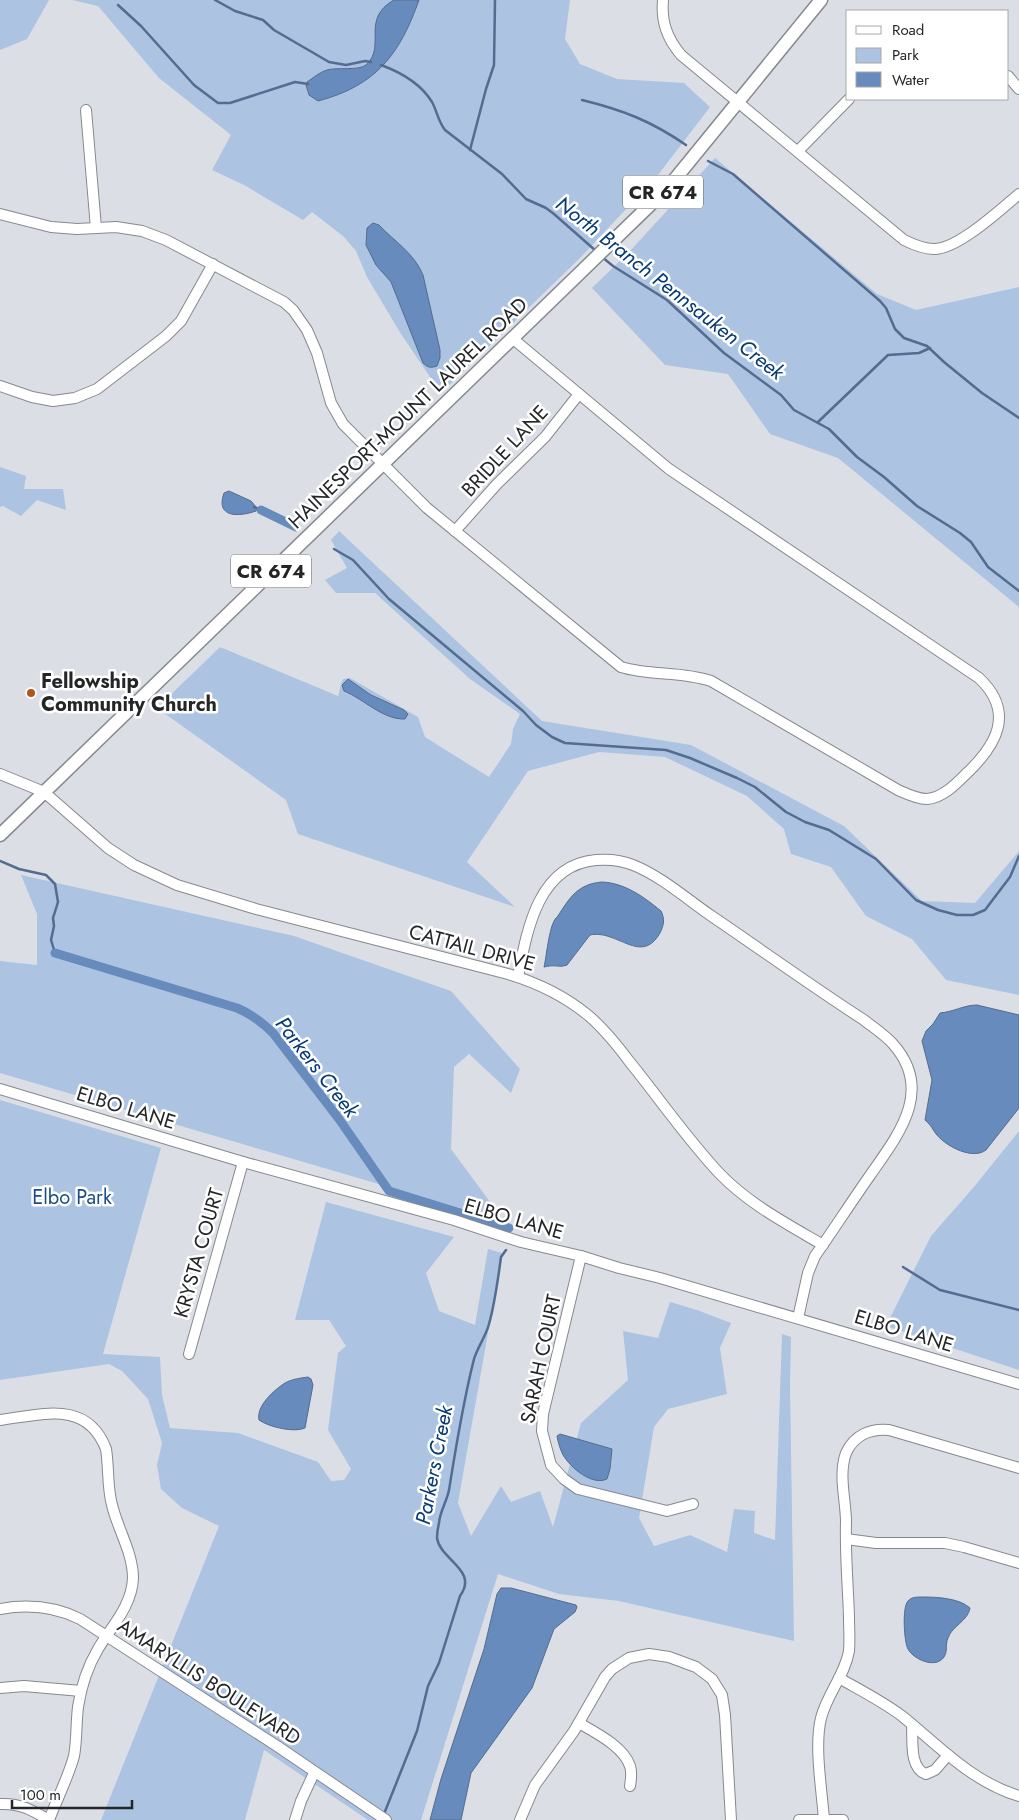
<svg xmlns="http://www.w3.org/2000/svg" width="1019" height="1820" viewBox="0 0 1019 1820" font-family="Jost,sans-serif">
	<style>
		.green { fill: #acc3e2 }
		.water { fill: #678bbc; stroke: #536c8f }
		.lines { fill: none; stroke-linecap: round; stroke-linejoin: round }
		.stream { stroke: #536c8f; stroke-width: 2.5 }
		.canal { stroke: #678bbc; stroke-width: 9 }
		.minor-casing { stroke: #85898f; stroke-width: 12 }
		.major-casing { stroke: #85898f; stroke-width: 15 }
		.minor { stroke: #fff; stroke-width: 10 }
		.major { stroke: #fff; stroke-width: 12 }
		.poi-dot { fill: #b6531a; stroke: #fff; stroke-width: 2 }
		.labels { text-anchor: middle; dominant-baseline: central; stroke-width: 5; stroke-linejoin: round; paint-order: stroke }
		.shield { fill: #fff; stroke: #666668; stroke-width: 1 }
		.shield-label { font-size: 19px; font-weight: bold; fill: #242527 }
		.street-label { font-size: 20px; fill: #242527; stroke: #fff }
		.poi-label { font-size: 20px; font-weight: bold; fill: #242527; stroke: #fff; text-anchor: start }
		.park-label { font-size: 20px; fill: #1b4c89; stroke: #fff }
		.water-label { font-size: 21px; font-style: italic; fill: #063a75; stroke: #fff }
	</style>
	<rect width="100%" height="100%" fill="#dbdfe5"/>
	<g class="green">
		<path d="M0,0H49L27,39L0,50Z"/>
		<path d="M72,0H570L565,39L580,64L617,79L684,83L710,107L658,175L581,257L441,393L401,334L367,277L356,251L343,236L312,212L303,220L244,185L212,170L231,135L159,78L98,6Z"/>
		<path d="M715,158L877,294L916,310L1019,287V607L838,458L770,434L728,374L665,365L592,288L631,250Z"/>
		<path d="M0,467L26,476L24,489H63L66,510L37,500L21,516L3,506L0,507Z"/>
		<path d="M339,531L542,721L691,745L844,826L922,901L975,903L1019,851V995L946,980L912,939L866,916L831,867L791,854L784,829L747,796L665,757L599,752L528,771L467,862L515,907L298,834L286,800L157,708L220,647L338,696C340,691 340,685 343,679L350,678L418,717L425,737L489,777L511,744L513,729L520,714L470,679L375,593H336L325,580L347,568L331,540Z"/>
		<path d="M21,875L294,936L451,991L520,1069L511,1093L469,1054L454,1067L451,1149L496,1210L495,1218L0,1073V961L37,965V914Z"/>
		<path d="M0,1100L161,1148L103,1354L160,1357L162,1395L170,1428L238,1433L318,1462L331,1481L344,1480L351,1469L328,1430L338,1353L346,1346L329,1320H295L326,1202L454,1237L426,1273L439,1311L475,1325L488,1249L502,1253L458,1503L471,1536L501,1486L511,1502L540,1491L553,1527L581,1423L628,1380L623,1331L658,1338L670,1302L697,1310L731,1323L720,1348L727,1394L668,1409L654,1427L639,1518L654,1546L690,1535L727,1552L734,1509L755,1511L754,1533L775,1540L782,1334L791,1337L790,1384L794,1641L619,1601L559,1594L498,1574L421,1820H368L264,1750L245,1820H101L219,1526L182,1508L161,1489L157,1465L162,1443L148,1399L122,1371L109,1364L0,1380Z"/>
		<path d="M1019,1131V1370L886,1326L931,1236L973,1188Z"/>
	</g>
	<g class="water">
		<path d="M394,0H419C400,54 376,86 318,101L309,95L306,85L307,82C313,78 320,72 327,70C337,67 358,71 366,65C387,46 360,19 394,0Z"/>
		<path d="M373,223L379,225C395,242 414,253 423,275L440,350V358L437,366C431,368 428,368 423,363L391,282L376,265L366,245L367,228Z"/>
		<path d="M229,491L251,501L257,508L256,511C239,517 215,518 224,493Z"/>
		<path d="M348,679L371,695L404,710L408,714L405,719C383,720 364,699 344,691L342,685Z"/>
		<path d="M602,882C625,883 644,897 661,911C665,919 664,925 660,933C641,966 617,929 590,935L567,965C559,968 555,964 544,967C547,955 549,922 558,916C570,897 578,884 602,882Z"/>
		<path d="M977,1005L1019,1015V1108L986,1150C973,1160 947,1147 937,1135C932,1129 932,1126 925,1120L932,1080L922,1041L926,1031L933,1024L940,1013C953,1012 964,1005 977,1005Z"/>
		<path d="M308,1377L311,1379L313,1385L305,1428C294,1433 269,1427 259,1420C256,1406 274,1390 285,1383C292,1379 301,1378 308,1377Z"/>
		<path d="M560,1434L612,1449L610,1469L607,1479C592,1486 571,1468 563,1455C560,1449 558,1442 557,1436Z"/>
		<path d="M501,1588H511L576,1605L577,1607L575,1612L554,1629L532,1688L471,1773L461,1820H430L441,1779L484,1649L497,1594Z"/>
		<path d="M922,1597C937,1597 959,1598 970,1608C968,1621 952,1626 948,1638C945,1645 948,1651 944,1657C936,1669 914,1660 908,1649C904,1642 902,1607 908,1601C911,1597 917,1597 922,1597Z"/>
	</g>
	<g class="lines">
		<g class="stream">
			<path d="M215,0L235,11L263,20L274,30L329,62L346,65L365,61L371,62"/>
			<path d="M118,5L141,26L194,85L218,103H230L295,82L308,84"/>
			<path d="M381,65C400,72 421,84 432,102C437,111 438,121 445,130L502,174L526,199L546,208L554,214L596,251"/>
			<path d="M582,100C623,110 651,121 686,145"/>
			<path d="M470,150L486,89L494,65L495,0"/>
			<path d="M708,161L733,174L880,301L886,308L895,329L904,338L927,346L944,362L982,393L1019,418"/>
			<path d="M602,257L613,266L667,300L724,353L781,395L794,410L829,429L857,457L884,477L917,506L960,533L971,542L988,567L1019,591"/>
			<path d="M818,422L888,355L919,353L930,348"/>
			<path d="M254,507L261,510"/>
			<path d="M334,549L353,560L389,599L523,711L536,725L552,737L565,743L666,750L690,758L737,778L755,787L786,812L805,822L829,830L876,859L916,900L938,910L957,915H973L985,910L1010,877L1019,856"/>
			<path d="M0,861L19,869L46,875L55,884L58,902L53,918L54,926L51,940L55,953"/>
			<path d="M903,1267L940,1290L1019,1310"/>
			<path d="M384,1814L417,1731L428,1686L439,1663L460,1596C479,1570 440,1560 437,1538C437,1534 438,1527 439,1523C440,1511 447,1501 449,1490C456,1446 463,1402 474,1359C478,1346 486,1336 489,1324C495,1303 498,1279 501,1257L506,1250"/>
		</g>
		<g class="canal">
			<path d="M261,510L296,527"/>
			<path d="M55,953L237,1008C251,1014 262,1022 273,1033L339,1119L389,1191L509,1228"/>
		</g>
		<defs>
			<g id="minor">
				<path d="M663,0C661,22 667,38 681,55L904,240C914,245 923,249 934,249C958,249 1000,210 1019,194"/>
				<path d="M1008,76L1019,89"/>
				<path d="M86,110L96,228"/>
				<path d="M798,151L849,99"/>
				<path d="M0,214L51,227L77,229L116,227L142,231L166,240L284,302L293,310L307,330L317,353L331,403L343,424L427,508L621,667C650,676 681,671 711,681L898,790C907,794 917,799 927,799C942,798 955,785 965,775C996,746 1016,713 979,678L669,469L512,338"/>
				<path d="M0,386L32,397L53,401L75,398L97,389L166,336L181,321L213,264"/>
				<path d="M455,531L497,484L545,437L579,394"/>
				<path d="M0,774L44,792L108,848L134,865L177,885L256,909L508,974C538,983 565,996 589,1016C604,1029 617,1045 629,1061C659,1098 687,1139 720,1174C749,1204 787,1224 823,1245"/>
				<path d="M518,977C527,930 538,865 596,860C608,859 621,860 633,865C661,876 688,900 713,917C763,951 813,987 864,1020C874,1028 885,1035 893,1044C934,1090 899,1134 871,1174C852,1201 834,1229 815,1256L808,1273L798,1318"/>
				<path d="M0,1089L243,1162L454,1220L521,1242L581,1256L619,1268L660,1278L1019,1384"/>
				<path d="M581,1256L543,1414L542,1431L551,1465L564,1479L578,1489L667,1511L693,1504"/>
				<path d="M189,1354L243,1162"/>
				<path d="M0,1420C41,1415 87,1399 106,1449C109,1467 107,1487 112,1505C118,1530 133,1553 133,1578C132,1606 111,1627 98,1649C88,1666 81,1687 78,1707C76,1723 77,1740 74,1756C68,1778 57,1799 49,1820"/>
				<path d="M846,1539L876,1543H945L964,1547L1019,1563"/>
				<path d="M0,1609C28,1604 54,1606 80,1619L277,1746L386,1820"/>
				<path d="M839,1678C860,1690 882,1701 902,1716C939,1746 972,1782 1019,1796"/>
				<path d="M0,1688L24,1686L81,1691"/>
				<path d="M579,1723C596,1733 623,1746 630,1766C632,1772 631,1780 630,1786"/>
				<path d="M912,1725C913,1740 909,1768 926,1774L935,1770L948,1755"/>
				<path d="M0,1804C20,1803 32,1810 49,1820"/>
				<path d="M295,1820L301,1801L314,1773"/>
				<path d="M520,1820L535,1785L574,1731L605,1677L612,1669L629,1658L649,1654L669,1657L696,1667L712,1679L722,1695L725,1715L731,1820"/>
				<path d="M799,1820H843"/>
				<path d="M824,1820C822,1790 814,1747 821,1718C827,1694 845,1675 849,1651C850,1640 849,1628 849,1617C848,1585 845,1553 846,1522C846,1500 838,1475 846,1453C854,1435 871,1428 889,1430L1019,1468"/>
			</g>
			<path id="major" d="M0,835L652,203L675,179L821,0"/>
		</defs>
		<use href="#minor" class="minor-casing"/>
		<use href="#major" class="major-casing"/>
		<use href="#minor" class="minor"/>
		<use href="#major" class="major"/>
	</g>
	<circle class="poi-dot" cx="31" cy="693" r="5"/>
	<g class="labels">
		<g class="shield">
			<rect x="623" y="175.5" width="80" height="33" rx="4"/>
			<rect x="231" y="554.5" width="80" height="33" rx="4"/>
		</g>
		<g class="shield-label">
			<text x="663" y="192">CR 674</text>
			<text x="271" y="571">CR 674</text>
		</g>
		<g class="street-label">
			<text transform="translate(408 413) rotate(-44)">HAINESPORT-MOUNT LAUREL ROAD</text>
			<text transform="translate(505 451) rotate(-47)">BRIDLE LANE</text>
			<text transform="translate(472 948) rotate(15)">CATTAIL DRIVE</text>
			<text transform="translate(126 1108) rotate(17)">ELBO LANE</text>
			<text transform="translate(514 1219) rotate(16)">ELBO LANE</text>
			<text transform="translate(199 1253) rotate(-74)">KRYSTA COURT</text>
			<text transform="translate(904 1331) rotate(17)">ELBO LANE</text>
			<text transform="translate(541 1359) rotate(-78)">SARAH COURT</text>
			<text transform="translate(209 1682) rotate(33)">AMARYLLIS BOULEVARD</text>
		</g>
		<g class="poi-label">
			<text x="41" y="681">Fellowship<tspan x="41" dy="23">Community Church</tspan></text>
		</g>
		<g class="park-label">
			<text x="72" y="1197">Elbo Park</text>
		</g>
		<g class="water-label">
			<text transform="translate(670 288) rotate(38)">North Branch Pennsauken Creek</text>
			<text transform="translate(317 1067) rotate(52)">Parkers Creek</text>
			<text transform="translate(434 1465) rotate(-79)">Parkers Creek</text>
		</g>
	</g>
	<rect x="846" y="10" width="162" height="90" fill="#ffffff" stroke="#a7a8a9"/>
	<rect x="856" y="26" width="25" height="8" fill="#ffffff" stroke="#a7a8a9"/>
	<text x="892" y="35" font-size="15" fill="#242527">Road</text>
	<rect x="856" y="48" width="25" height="15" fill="#acc3e2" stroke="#a7a8a9"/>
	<text x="892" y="60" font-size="15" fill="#242527">Park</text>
	<rect x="856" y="72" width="25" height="15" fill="#678bbc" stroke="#a7a8a9"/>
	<text x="892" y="85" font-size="15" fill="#242527">Water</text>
	<path d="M12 1800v8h120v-8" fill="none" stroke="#242527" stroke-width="2.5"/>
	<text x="20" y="1800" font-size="15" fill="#242527" stroke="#ffffff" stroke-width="4" paint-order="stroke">100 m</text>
</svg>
